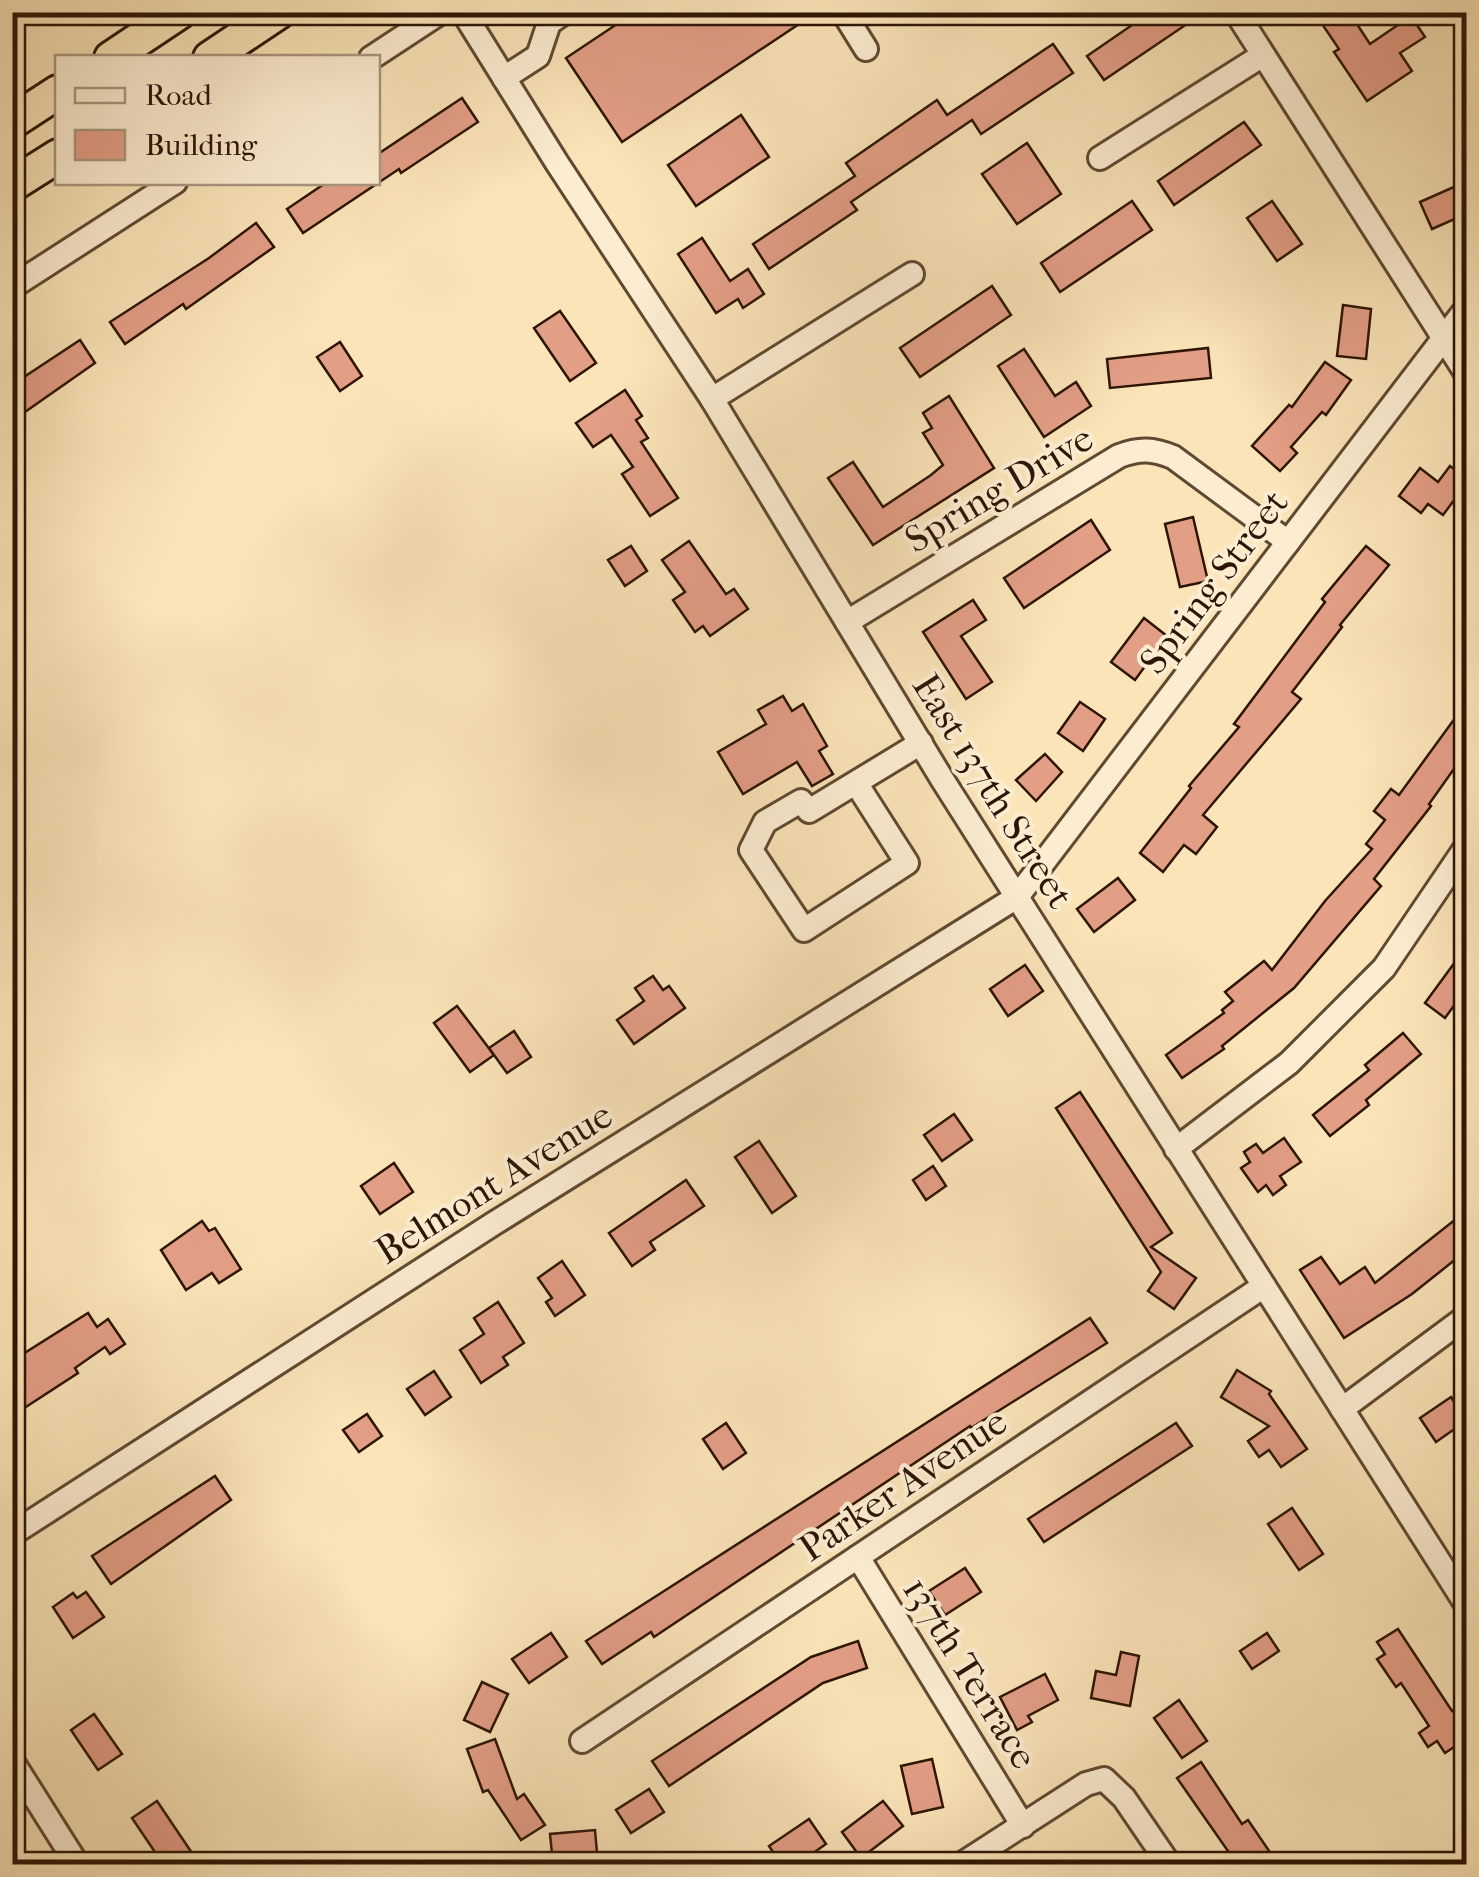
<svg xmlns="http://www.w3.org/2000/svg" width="1479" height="1877" viewBox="0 0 1479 1877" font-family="'IM FELL French Canon',serif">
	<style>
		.building { fill: #e39e86; stroke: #2d1505; stroke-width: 2.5 }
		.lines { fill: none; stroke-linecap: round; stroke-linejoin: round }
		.minor-casing { stroke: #604932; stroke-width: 28 }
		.highway-casing { stroke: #2d1505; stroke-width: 38 }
		.minor { stroke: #fcedd1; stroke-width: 22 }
		.highway { stroke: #fae4b8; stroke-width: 32 }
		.labels { text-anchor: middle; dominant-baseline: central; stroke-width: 8; stroke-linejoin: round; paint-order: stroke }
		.street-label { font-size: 38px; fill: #2d1505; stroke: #fcedd1 }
	</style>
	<rect width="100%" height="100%" fill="#fae4b8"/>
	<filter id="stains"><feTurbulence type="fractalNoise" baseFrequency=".002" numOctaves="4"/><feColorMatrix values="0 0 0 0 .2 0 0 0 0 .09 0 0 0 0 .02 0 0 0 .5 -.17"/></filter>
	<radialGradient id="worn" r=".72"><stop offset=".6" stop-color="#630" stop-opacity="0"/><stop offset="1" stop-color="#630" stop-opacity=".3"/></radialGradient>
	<g class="building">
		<path d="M635,12H817L622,142L566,58Z"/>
		<path d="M1151,12H1179L1187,24L1104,80L1087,56Z"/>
		<path d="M1314,12H1349L1370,44L1411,16L1425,37L1400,53L1412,71L1367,101L1334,52L1339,49Z"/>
		<path d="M1053,44L1073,73L981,134L972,120L851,202L857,210L769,269L753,244L855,176L846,163L937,100L947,115Z"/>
		<path d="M462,98L478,122L401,173L399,169L303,233L287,209L327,182H378V154Z"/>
		<path d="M741,115L769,157L696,206L668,165Z"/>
		<path d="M1244,122L1261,145L1174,205L1158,181Z"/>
		<path d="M1027,143L1061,194L1017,224L982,174Z"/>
		<path d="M1456,186L1466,214L1432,229L1420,202Z"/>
		<path d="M1132,201L1152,230L1060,292L1041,263Z"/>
		<path d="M1272,201L1302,244L1277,261L1247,218Z"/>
		<path d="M256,223L274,247L186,309L183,304L125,344L110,322L209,258Z"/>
		<path d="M702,238L730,281L748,269L764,294L743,308L738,299L716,313L678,254Z"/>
		<path d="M992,286L1011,315L920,377L900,348Z"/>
		<path d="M1343,305L1371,309L1366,359L1337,356Z"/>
		<path d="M560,311L596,363L570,381L534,328Z"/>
		<path d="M80,340L95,363L12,421V385Z"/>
		<path d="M340,342L362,376L340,391L317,357Z"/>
		<path d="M1208,348L1211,378L1110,388L1107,359Z"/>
		<path d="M1024,349L1055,396L1076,382L1091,406L1044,437L998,366Z"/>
		<path d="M1325,362L1351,380L1326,415L1322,412L1291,447L1297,453L1280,471L1252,446L1289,405L1292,407Z"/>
		<path d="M625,390L642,416L636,420L648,438L641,442L678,498L650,516L622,474L633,467L611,435L593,447L576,423Z"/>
		<path d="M949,396L994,468L873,545L828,478L853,462L883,507L931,475L943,465L923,433L932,428L923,413Z"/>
		<path d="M1450,466L1466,478V484L1443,515L1428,504L1421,513L1399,496L1420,468L1438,482Z"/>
		<path d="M1193,517L1208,581L1180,587L1165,524Z"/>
		<path d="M1091,520L1110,550L1024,608L1004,578Z"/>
		<path d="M689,541L726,594L734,589L748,609L710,636L703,626L695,632L673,600L685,592L662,560Z"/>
		<path d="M631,546L647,571L625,586L608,560Z"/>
		<path d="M1366,546L1389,565L1340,625L1342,627L1292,692L1301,699L1203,815L1217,827L1196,854L1184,845L1163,872L1140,853L1191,788L1189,786L1239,727L1234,724L1325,602L1322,599Z"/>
		<path d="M973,600L986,620L961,636L992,682L966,699L923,632Z"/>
		<path d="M1144,618L1167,636L1135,680L1111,662Z"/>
		<path d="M783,696L792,711L803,704L827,746L819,751L833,774L812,786L797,762L743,794L718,752L766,724L758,710Z"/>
		<path d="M1080,702L1105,719L1083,751L1058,733Z"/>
		<path d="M1466,703V752L1429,804L1431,806L1374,879L1381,886L1294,988L1222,1046L1224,1049L1182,1078L1166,1055L1224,1013L1222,1010L1233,1001L1225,992L1264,961L1272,970L1325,901L1372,849L1366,844L1385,820L1374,811L1391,789L1399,795Z"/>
		<path d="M1045,754L1062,772L1036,801L1016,780Z"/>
		<path d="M1118,878L1135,900L1094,932L1077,909Z"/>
		<path d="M1466,947V989L1445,1018L1425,1003Z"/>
		<path d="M1025,965L1043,991L1008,1016L990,989Z"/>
		<path d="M653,976L663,990L669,986L685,1008L634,1044L617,1020L644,1001L635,988Z"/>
		<path d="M457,1006L494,1055L470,1072L434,1023Z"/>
		<path d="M514,1031L531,1057L507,1073L489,1048Z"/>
		<path d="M1403,1033L1421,1054L1366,1100L1369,1105L1330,1136L1313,1115L1369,1070L1365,1065Z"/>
		<path d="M1080,1092L1172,1233L1151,1247L1196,1278L1174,1309L1148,1291L1161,1272L1056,1108Z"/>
		<path d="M954,1114L972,1140L942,1161L924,1135Z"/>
		<path d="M1284,1138L1301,1162L1280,1176L1286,1185L1273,1195L1266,1185L1258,1192L1241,1168L1250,1162L1244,1152L1256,1144L1263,1153Z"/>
		<path d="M759,1141L796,1196L772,1213L735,1157Z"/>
		<path d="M394,1163L413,1192L380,1214L361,1186Z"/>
		<path d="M933,1166L946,1186L926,1200L913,1180Z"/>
		<path d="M686,1180L704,1206L650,1242L655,1250L632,1266L609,1233Z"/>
		<path d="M1466,1211V1251L1412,1294L1344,1338L1300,1270L1321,1257L1340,1284L1365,1267L1375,1283Z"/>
		<path d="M202,1221L209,1231L215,1228L241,1269L219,1283L212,1273L186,1290L161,1250Z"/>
		<path d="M562,1261L585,1295L555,1316L546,1302L552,1298L538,1278Z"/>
		<path d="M498,1302L524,1343L503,1357L508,1365L481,1383L460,1350L484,1334L474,1318Z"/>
		<path d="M88,1313L97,1327L108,1319L125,1344L110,1354L105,1347L75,1368L78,1373L12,1416V1361Z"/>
		<path d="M1090,1318L1107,1343L971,1428L970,1426L654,1637L651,1632L602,1664L586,1641Z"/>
		<path d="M1237,1370L1271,1391L1269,1394L1307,1449L1281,1467L1269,1450L1259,1457L1248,1441L1269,1426L1221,1397Z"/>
		<path d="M434,1371L451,1397L425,1415L407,1389Z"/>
		<path d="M1451,1397L1466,1421L1436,1442L1420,1418Z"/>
		<path d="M367,1414L382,1436L359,1452L343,1430Z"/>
		<path d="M726,1423L746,1453L723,1469L703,1439Z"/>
		<path d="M1176,1423L1192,1446L1044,1542L1028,1519Z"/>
		<path d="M215,1476L231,1500L111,1584L92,1556Z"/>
		<path d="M1292,1508L1323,1554L1299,1570L1268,1524Z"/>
		<path d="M965,1568L981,1592L945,1615L929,1591Z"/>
		<path d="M86,1592L104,1617L73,1638L53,1607L73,1593L77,1598Z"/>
		<path d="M1398,1629L1452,1711L1466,1702V1720L1461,1724L1466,1739L1445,1753L1437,1741L1428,1747L1419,1733L1429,1726L1401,1683L1396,1687L1377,1659L1385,1654L1377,1642Z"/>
		<path d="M551,1633L567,1657L529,1683L512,1659Z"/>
		<path d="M1267,1633L1279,1651L1252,1669L1240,1651Z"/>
		<path d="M858,1641L867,1668L823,1683L669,1786L652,1761L811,1657Z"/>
		<path d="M1121,1652L1139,1656L1130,1706L1091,1698L1096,1671L1116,1675Z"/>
		<path d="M1045,1674L1058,1700L1028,1716L1032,1722L1017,1730L1000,1697Z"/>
		<path d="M482,1682L508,1694L490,1732L464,1720Z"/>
		<path d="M1179,1700L1207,1741L1182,1758L1154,1718Z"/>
		<path d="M94,1714L122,1754L98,1770L71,1730Z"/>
		<path d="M495,1739L517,1799L524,1794L545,1825L521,1840L488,1790L483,1792L467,1749Z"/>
		<path d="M932,1759L943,1807L912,1814L901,1766Z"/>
		<path d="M1201,1762L1242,1824L1248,1820L1278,1864H1237L1177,1778Z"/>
		<path d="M649,1789L664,1812L631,1833L616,1810Z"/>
		<path d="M157,1801L194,1856L182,1864H163L132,1818Z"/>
		<path d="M883,1801L903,1826L861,1858L842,1832Z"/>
		<path d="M809,1819L826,1844L809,1856L815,1864H781L769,1846Z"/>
		<path d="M595,1830L598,1864H553L550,1834Z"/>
	</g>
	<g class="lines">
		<defs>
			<g id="minor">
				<path d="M463,12L557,163L712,399L942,779L1466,1604"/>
				<path d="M843,12L866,49"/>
				<path d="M1236,12L1466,373"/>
				<path d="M371,58L441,12"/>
				<path d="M504,78L538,56L549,23L565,12"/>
				<path d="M1100,158L1263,55"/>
				<path d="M12,287L175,182"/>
				<path d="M712,399L912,274"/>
				<path d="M847,622L1119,456C1140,448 1153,449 1173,457L1288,542"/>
				<path d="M856,783L907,863L804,930L751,850L765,822L801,801L809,811L921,743"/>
				<path d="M1176,1149L1289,1063L1384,968L1466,847"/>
				<path d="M1342,1409L1466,1317"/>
				<path d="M12,1534L493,1224L1017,897L1466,309"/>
				<path d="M858,1557L1023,1826"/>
				<path d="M582,1741L1264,1286"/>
				<path d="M12,1761L77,1864"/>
				<path d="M962,1864L1086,1784L1104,1779L1124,1798L1169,1864"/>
			</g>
			<g id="highway">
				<path d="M111,58L180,12"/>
				<path d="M210,58L279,12"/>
				<path d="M12,122L58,92"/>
				<path d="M12,185L58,156"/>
			</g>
		</defs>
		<use href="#minor" class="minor-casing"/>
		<use href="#highway" class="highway-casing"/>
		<use href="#minor" class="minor"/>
		<use href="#highway" class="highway"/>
	</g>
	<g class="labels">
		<g class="street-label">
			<text transform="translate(999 489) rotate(-31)">Spring Drive</text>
			<text transform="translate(1214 582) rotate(-53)">Spring Street</text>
			<text transform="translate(993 791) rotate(58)">East 137th Street</text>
			<text transform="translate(494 1183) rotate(-32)">Belmont Avenue</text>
			<text transform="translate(903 1485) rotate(-34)">Parker Avenue</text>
			<text transform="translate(970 1673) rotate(58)">137th Terrace</text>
		</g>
	</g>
	<rect width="1479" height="1877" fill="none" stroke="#fae4b8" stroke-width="50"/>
	<rect x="15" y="15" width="1449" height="1847" fill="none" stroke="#2d1505" stroke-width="5"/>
	<rect x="25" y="25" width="1429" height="1827" fill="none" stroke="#2d1505" stroke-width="2.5"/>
	<rect x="55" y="55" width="325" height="130" fill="#fcedd1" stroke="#a9977f" stroke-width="2.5"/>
	<rect x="75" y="88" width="50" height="15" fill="#fcedd1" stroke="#a9977f" stroke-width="2.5"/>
	<text x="145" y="105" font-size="30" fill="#2d1505">Road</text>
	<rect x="75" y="130" width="50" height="30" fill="#e39e86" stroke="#a9977f" stroke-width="2.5"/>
	<text x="145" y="155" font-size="30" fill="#2d1505">Building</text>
	<rect width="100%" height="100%" filter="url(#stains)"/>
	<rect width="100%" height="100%" fill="url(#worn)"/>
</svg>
